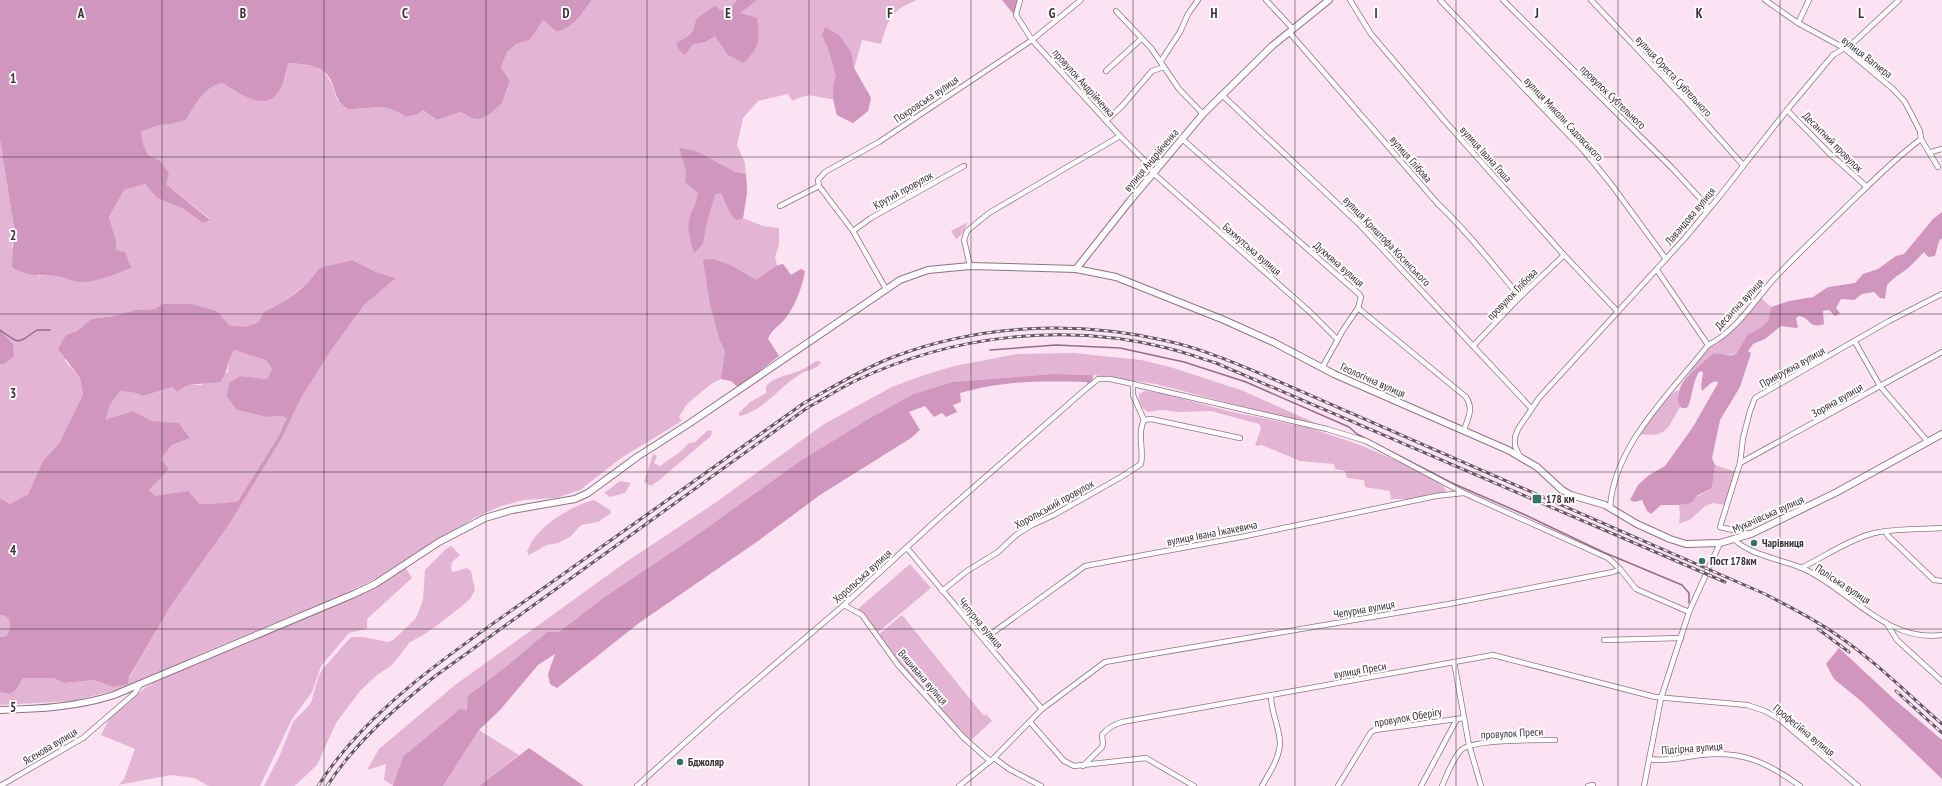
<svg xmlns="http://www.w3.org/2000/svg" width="1942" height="786" viewBox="0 0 1942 786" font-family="'PT Sans Narrow',sans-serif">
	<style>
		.green { fill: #e3b4d3 }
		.forest { fill: #d096bd; fill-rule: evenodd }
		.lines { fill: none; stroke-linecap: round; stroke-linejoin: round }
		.stream { stroke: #976b89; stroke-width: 1.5 }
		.minor-casing { stroke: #8e7384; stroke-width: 6 }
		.tertiary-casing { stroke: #8e7384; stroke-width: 8 }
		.minor { stroke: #fff; stroke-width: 4.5 }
		.tertiary { stroke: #fff; stroke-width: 6 }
		.rail-casing { stroke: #665761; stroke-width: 3 }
		.rail { stroke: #fff; stroke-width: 1.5; stroke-dasharray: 4.5; stroke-linecap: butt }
		.grid { fill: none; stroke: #3b2f37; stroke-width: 1; stroke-opacity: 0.55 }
		.poi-dot { fill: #367563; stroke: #fff; stroke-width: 1.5 }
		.labels { text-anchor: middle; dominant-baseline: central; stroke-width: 4; stroke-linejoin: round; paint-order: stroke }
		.street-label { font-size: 11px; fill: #3b2f37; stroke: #fff }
		.poi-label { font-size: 11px; font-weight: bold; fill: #3b2f37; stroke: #fff; text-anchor: start }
		.grid-label { font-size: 13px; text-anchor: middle; font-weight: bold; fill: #3b2f37; stroke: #fff; stroke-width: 4; stroke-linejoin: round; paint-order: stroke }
	</style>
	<rect width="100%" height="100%" fill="#fce3f3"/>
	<g class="green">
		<path d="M592,0H917C890,11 889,18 881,44L862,40L854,68L871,98L868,111L853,123L837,115L833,99C813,97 811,91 792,101L788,94L758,101L743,118L737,145L745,163L747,192L743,218L763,226L779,228V245L775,257L777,265L783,264L791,275L801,269L805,271C802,287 795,307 784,320C779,326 770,331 768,339L779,356L738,387L731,381L721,379L711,384L687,404L679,417L682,421L621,458L580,490L556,498L524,500L501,506L474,518L377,578L335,598L207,651L128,687L73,701L0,705V692L10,694L16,690L23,678H53L64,683L94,680L113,687L128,680L172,604L230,523L283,436L301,398L332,349L364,305L396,278L376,272L352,260L319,268C308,284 293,295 278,306C267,313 261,324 247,327C242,328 235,325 229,325L217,311L192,304H162L155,309L135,310L114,316L91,319L77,331L66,336L65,361L80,378L83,394L60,442L43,461L28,494L10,504L0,498V364H4L13,344L0,330V140L14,227L12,247L38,276H58L78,282L98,279L131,268L115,250L116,240L109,217L124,190L145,184L157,198L182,208L203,223L210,219L166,184L159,160L148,155L143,144L141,132L159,125L171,124L186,120C195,105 204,87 222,83L236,92L285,79L288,63C320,66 328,67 337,100L358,109L374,106L393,109L406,117L418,114L423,110L437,120L461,112L472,118C499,110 502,108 510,81L501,67L507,52L516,44L530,40L543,20L557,32C578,24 579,16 592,0Z"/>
		<path d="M968,222L961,235L956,239L951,231Z"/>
		<path d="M1761,298L1771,307L1768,321L1760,328L1747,335L1736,354L1709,356L1682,383L1708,348L1717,344L1727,335Z"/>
		<path d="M234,350L267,360L272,369L267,379L241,376L227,397L237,410L266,417L281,416L287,418L278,437L238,501L224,503L200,504L188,491L155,497L148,490L169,469L161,459L172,445L190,438L179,423L152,421L133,411L104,421L110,405L120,391L136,393L143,396L172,387L177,392L188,385H201L228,372L229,359Z"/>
		<path d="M1074,353L1141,360L1170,367L1241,390L1315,423L1298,421L1156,384L1093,375L1052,374L952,382L915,394L870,418L800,461L694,537L603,598L559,632H547L508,665L467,710L403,758L394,786L384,780L386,764L367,770L379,749L455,685L626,562L715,503L824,424L892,387L924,375L954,366L1017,354Z"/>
		<path d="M816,361H819L821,363C815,370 809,369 802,373C780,386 764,411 739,416V413L750,402L766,393V386C774,377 786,376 796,372C803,370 810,365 816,361Z"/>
		<path d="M1678,390V403L1680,407C1667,429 1667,438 1638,434L1671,394Z"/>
		<path d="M1145,391L1161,393L1228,411L1310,428L1360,445L1420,471L1443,486L1447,493L1413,499H1391L1390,491L1365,487L1364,480L1347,478L1345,471L1335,469L1334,464L1300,461L1262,445L1255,446L1261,428L1259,424L1211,411L1179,412L1162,410L1147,412C1141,407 1139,402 1139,394Z"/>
		<path d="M708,430L712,431L711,436L657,482L651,486L644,482L653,454L657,456L654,463L660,466L680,452L689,443L695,442Z"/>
		<path d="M1715,465L1736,472L1726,505L1713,503L1705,506L1691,519L1679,524L1680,514L1679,505C1692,502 1700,494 1712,488Z"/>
		<path d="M620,481L631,483L625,493L610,497L604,493Z"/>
		<path d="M594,500L610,510L611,513L598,522L581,525L570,537L558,543L547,545L529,555L527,552C529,547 532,540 536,536C547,521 576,504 594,500Z"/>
		<path d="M451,546L460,555L452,562L451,570L453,572L467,568L471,571L475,590L470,599L452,614L425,634L410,642L392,665L377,675L360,691L336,723L317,765L298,783L294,786H264L280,755L293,722L311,703L318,678L322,670L351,637H364L388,642L393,640L406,628L416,618L423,600L425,570L446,549Z"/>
		<path d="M910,564L931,588L877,633L858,609Z"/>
		<path d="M405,567L412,578L367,619V629L349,633L321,666L312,692L292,719L260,786H209L194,778L171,775L118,785L124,779L135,749L101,735L112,714L145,688L160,679L356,597Z"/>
		<path d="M4,614L9,619L10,629L6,636L0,637V615Z"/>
		<path d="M902,615L984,716L986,714L992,721L970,741L899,663L878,635Z"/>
		<path d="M479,730L519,755L479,786H443Z"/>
	</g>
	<g class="forest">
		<path d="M0,0H592C579,16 578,24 557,32L543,20L530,40L516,44L507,52L501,67L510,81L502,103L491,113L480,119L472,118L461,112L437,120L423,110L418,114L406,117C382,101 374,109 348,109C335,98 338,99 332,83C326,65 304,64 288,63C279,114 258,106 222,83C204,87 195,105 186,120L171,124L159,125L141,132L143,144L148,155L159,160L169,173L166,184L210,220L203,223L182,208L157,198L145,184L124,190L109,217L116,240V250L125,252L131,268C115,274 95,283 78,282C71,281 64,277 57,276C41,275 26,277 12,267L14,227L0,140Z"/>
		<path d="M737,0H757L740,13L757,18C760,41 760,46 744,63L728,55L715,36L705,42L693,44L685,55L679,50L676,43C690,36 694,35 696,19L715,6L720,10L728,11Z"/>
		<path d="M1002,0H1021L1015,16Z"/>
		<path d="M825,27L839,35L851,52L854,68L871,98L868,111L853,123L837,115L833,99V87L836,76L829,51L822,35Z"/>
		<path d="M679,148L696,151L735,172L746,174L747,192L743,218L737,220L731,215L721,193L715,194L706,226L703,244L694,253C691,243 687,231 689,221C691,211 697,203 698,193L685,182L686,171Z"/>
		<path d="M1942,212V238L1939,241L1935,256L1928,257L1924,252C1918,258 1913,264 1907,269C1900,274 1893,278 1887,285L1885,299L1880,298L1874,292L1862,294L1854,300L1841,299L1836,308L1840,313L1835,316L1829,310L1823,311L1824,324C1808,330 1811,317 1799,316L1796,318L1798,327L1796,328L1781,326L1765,339L1753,344L1748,351L1751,353L1740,387L1720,420L1712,458L1715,465L1712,488L1698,495L1691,503L1679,505H1661L1651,514L1647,511L1642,500L1634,502L1630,500L1638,485L1649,475L1665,466L1693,427L1718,383L1716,381L1711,383L1702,391L1701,386L1703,373L1701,371L1699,372C1692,383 1692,401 1687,408H1682C1678,406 1678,402 1678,398C1679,381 1691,374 1702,363C1705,360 1708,357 1711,355C1719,351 1728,358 1736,354L1747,335L1760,328L1768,321L1771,307L1789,301L1813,297L1828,287L1855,283L1863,274L1878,269L1896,256L1904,254L1933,219Z"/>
		<path d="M714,259L732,266L756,280C765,275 775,265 783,264L791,275L801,269L805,271C802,287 795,307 784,320C779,326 770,331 768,339L779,356L738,387L731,381L721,379L725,351L719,338L710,304L703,260Z"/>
		<path d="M352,260L376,272L396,278L364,305L332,349L301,398L283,436L230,523L172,604L129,677L128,684L113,687L94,680L64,683L53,678H23L16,690L10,694L0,692V637L6,636L10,629L9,619L4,615H0V498L10,504L28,494L43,461L60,442L83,394L80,378L58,349L66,335L77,331L91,319L114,316L135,310L155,309L162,304H192L217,311L229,325L246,327L259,322L264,312C286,302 305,289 319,268ZM234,350L266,360L272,369L267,379L241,376L229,383L227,397L237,410L266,417L281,416L287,418L278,437L238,501L224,503L200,504L188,491L155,496L149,490L169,469L161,459L172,445L190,438L179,423L152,421L133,411L105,420L110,405L120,391L136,393L143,396L172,387L177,392L188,385L220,382C230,369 226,362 234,350Z"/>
		<path d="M0,330L13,344L14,356L4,364H0Z"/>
		<path d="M1052,374L1093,375L1092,383L1088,386L1087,382C1042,381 1005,380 960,393L961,402L953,405L957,412L946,417L942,413L934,417L925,406L909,412L920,430L911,438L820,495L758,541L639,623L557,688L550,684L548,674L555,654L538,665L500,710L479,730L443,786H393L403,757L460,709L467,710L468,696L508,665L547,632H559L603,598L694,537L800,461L870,418L914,394L952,382Z"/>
		<path d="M1839,648L1895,700L1942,740V779L1861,701L1834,679L1826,664Z"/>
		<path d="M529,748L584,786H479Z"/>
	</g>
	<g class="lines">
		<g class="stream">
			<path d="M0,330L13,339L18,341L24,339L37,330H50"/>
			<path d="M990,350L1056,345L1120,348L1184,362L1246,382L1349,427L1357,434L1452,483L1521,513L1603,552L1682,585L1689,593V603"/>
		</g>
		<defs>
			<g id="minor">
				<path d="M1020,0L1016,15L1032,40L1120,136L1147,163L1153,173L1310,312L1338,340"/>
				<path d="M1266,0L1293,29"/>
				<path d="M1350,0L1371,34L1443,119L1564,255L1618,312"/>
				<path d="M1440,0L1584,151L1611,184L1666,259"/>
				<path d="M1503,0L1672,168L1709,208"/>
				<path d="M1591,0L1688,103L1743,165"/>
				<path d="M1765,0L1798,23L1844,48L1893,89L1905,102L1920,131L1921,139L1938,167"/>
				<path d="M1116,11L1151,48L1179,89L1203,114"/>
				<path d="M1798,23L1809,0"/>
				<path d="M1289,32L1438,204C1468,232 1493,265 1520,297"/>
				<path d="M1161,61L1180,32L1188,14L1198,0"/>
				<path d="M1106,71L1141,39"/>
				<path d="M1222,95L1358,223L1531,408"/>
				<path d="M1787,110L1829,153L1867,187"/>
				<path d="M1106,121L1122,106L1152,71L1164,67"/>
				<path d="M1181,138L1359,294L1361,297L1358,308L1466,397C1474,409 1468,418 1464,430"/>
				<path d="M1931,152L1942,149"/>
				<path d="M819,186L853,231L886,289"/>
				<path d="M780,206L819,186L818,180L825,172L879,142L1032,40L1081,0"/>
				<path d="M853,231L871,218L964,166"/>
				<path d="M970,266L964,240L967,231L989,213L1120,136"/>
				<path d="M1657,270L1708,345"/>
				<path d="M1855,342L1880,386L1928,442"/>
				<path d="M1473,346L1520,297L1564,255"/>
				<path d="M1322,368L1343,330L1358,308"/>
				<path d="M1144,420L1151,419L1240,438"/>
				<path d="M1519,455L1515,446V437L1518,429L1539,398L1685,238L1719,197L1787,110L1833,55L1853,43L1899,0"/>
				<path d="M1740,463L1942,352"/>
				<path d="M1610,508C1614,444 1671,393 1708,345C1735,332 1753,303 1772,281C1796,255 1822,231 1847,206C1871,183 1894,159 1921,139"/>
				<path d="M1885,531L1888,536L1934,580L1942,581"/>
				<path d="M1750,534L1720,527L1740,463L1743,438L1750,411L1755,398L1889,321L1942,294"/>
				<path d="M1735,540C1750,555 1783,560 1802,568C1848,588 1886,643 1942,635"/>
				<path d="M907,548L1042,709"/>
				<path d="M1801,568C1824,557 1846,541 1871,534C1893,528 1919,530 1942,528"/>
				<path d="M942,591L967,571L998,552L1016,535L1032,525L1054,515L1121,477L1141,464C1144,449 1137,433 1144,420L1133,395V384"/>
				<path d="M844,605L862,615L898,665L963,737L990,761"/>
				<path d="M1887,624L1897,640L1942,681"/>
				<path d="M984,639L1085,566L1241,537L1436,496L1463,493"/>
				<path d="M1604,640L1681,638"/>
				<path d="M1454,662L1469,745L1481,786"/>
				<path d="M1030,722L1064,761L1074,766L1146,758L1194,786"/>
				<path d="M994,758L1009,769L1041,786"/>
				<path d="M1649,759C1666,762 1684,757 1701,755C1742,750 1768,763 1800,786"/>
				<path d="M1083,766L1102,747L1103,744L1102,735C1107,728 1113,725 1122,722L1493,655L1655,697L1747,705L1765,711L1779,719L1858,786"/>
				<path d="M0,786L83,738L135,693L140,685"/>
				<path d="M637,786L719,712L844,605L941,516L1080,394L1098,379H1110L1133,384L1327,429L1366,441L1464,493L1608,558L1620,569"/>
				<path d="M959,786L994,758L1042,709L1105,662L1449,604L1613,572L1620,569L1636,589L1689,612"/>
				<path d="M1262,786C1269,773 1280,758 1280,742C1279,726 1271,712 1271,696"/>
				<path d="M1338,786L1371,732L1375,730L1464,718"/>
				<path d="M1421,786L1457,719"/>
				<path d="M1442,786C1447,775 1452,760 1461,750C1472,739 1537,740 1555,740"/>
				<path d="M1588,786L1593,785"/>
				<path d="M1644,786L1661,698L1689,612L1720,543"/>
			</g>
			<g id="tertiary">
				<path d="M1076,269L1129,202L1203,114L1272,46L1329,0"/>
				<path d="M0,710C39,709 77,707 114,695L354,594L375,584L439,542L485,518L512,510L575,499L588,493L637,457L690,423L900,280L928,270L970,266L1076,269L1116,277L1224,320L1273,342L1334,374L1508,450L1537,467L1562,490L1571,495L1605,505L1637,524L1670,539L1686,544L1720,543L1751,534L1837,492L1942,434"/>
			</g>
		</defs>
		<use href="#minor" class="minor-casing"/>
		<use href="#tertiary" class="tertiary-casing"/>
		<use href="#minor" class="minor"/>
		<use href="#tertiary" class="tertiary"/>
		<defs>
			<g id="rail">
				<path d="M1818,629L1849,652"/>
				<path d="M1896,691L1942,733"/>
				<path d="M318,786C371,702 472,639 552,582C636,522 720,463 804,403C833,387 862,369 893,357C980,324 1076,320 1167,341C1200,348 1232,362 1264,375L1765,594C1788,606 1812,618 1834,633C1873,659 1907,693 1942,724"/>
				<path d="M327,786C355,743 394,709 434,677L807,408C824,399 840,388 857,380C953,335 1065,322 1167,348C1184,352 1200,358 1216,363L1725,582"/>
			</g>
		</defs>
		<use href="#rail" class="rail-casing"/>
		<use href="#rail" class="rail"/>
	</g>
	<path class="grid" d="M162,0V786M324,0V786M486,0V786M647,0V786M809,0V786M971,0V786M1133,0V786M1295,0V786M1456,0V786M1618,0V786M1780,0V786M0,157H1942M0,314H1942M0,472H1942M0,629H1942"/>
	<g class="poi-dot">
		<rect x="1532" y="494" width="10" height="10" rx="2"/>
		<circle cx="1754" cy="543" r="4"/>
		<circle cx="1702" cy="561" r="4"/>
		<circle cx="680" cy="762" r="4"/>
	</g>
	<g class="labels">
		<g class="street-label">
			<text transform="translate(1867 57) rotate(38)">вулиця Вагнера</text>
			<text transform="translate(1674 76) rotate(47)">вулиця Ореста Субтельного</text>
			<text transform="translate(1084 83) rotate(48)">провулок Андрійченка</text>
			<text transform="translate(1613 97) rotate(44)">провулок Субтельного</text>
			<text transform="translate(926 99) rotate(-34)">Покровська вулиця</text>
			<text transform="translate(1564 119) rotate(47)">вулиця Миколи Садовського</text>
			<text transform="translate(1833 142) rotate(45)">Десантний провулок</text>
			<text transform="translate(1486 154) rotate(48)">вулиця Івана Гоша</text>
			<text transform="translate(1411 159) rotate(49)">вулиця Глібова</text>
			<text transform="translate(1151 160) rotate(-50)">вулиця Андрійченка</text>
			<text transform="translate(903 190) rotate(-29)">Крутий провулок</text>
			<text transform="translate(1690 216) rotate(-50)">Лавандова вулиця</text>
			<text transform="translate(1387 241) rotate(46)">вулиця Криштофа Косинського</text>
			<text transform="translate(1252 249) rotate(41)">Бахмутська вулиця</text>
			<text transform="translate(1339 264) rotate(41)">Духмяна вулиця</text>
			<text transform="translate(1512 294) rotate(-46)">провулок Глібова</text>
			<text transform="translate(1739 304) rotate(-47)">Десантна вулиця</text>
			<text transform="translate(1792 367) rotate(-29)">Прияружна вулиця</text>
			<text transform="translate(1373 380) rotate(24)">Геологічна вулиця</text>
			<text transform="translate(1837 400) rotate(-30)">Зоряна вулиця</text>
			<text transform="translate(1054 504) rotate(-29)">Хорольський провулок</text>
			<text transform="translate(1768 514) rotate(-24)">Мукачівська вулиця</text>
			<text transform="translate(1212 533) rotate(-11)">вулиця Івана Їжакевича</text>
			<text transform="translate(862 576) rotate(-42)">Хорольська вулиця</text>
			<text transform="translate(1843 584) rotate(33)">Поліська вулиця</text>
			<text transform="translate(1364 609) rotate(-10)">Чепурна вулиця</text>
			<text transform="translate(981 623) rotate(50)">Чепурна вулиця</text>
			<text transform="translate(1360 670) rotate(-10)">вулиця Преси</text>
			<text transform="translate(923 677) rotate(49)">Вишивана вулиця</text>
			<text transform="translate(1408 717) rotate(-10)">провулок Оберігу</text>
			<text transform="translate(1804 730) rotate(39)">Професійна вулиця</text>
			<text transform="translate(1512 733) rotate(-3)">провулок Преси</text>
			<text transform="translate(50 746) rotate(-31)">Ясенова вулиця</text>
			<text transform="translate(1692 748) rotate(-4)">Підгірна вулиця</text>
		</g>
		<g class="poi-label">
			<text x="1546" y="499">178 км</text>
			<text x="1762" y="543">Чарівниця</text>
			<text x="1710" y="561">Пост 178км</text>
			<text x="688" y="762">Бджоляр</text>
		</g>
	</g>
	<g class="grid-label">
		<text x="81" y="18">A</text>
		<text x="243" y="18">B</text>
		<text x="405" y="18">C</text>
		<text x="566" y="18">D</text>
		<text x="728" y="18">E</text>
		<text x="890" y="18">F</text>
		<text x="1052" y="18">G</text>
		<text x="1214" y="18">H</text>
		<text x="1376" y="18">I</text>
		<text x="1537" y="18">J</text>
		<text x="1699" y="18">K</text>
		<text x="1861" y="18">L</text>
		<text x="13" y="83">1</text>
		<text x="13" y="240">2</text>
		<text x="13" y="398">3</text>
		<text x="13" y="555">4</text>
		<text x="13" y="712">5</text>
	</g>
</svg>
